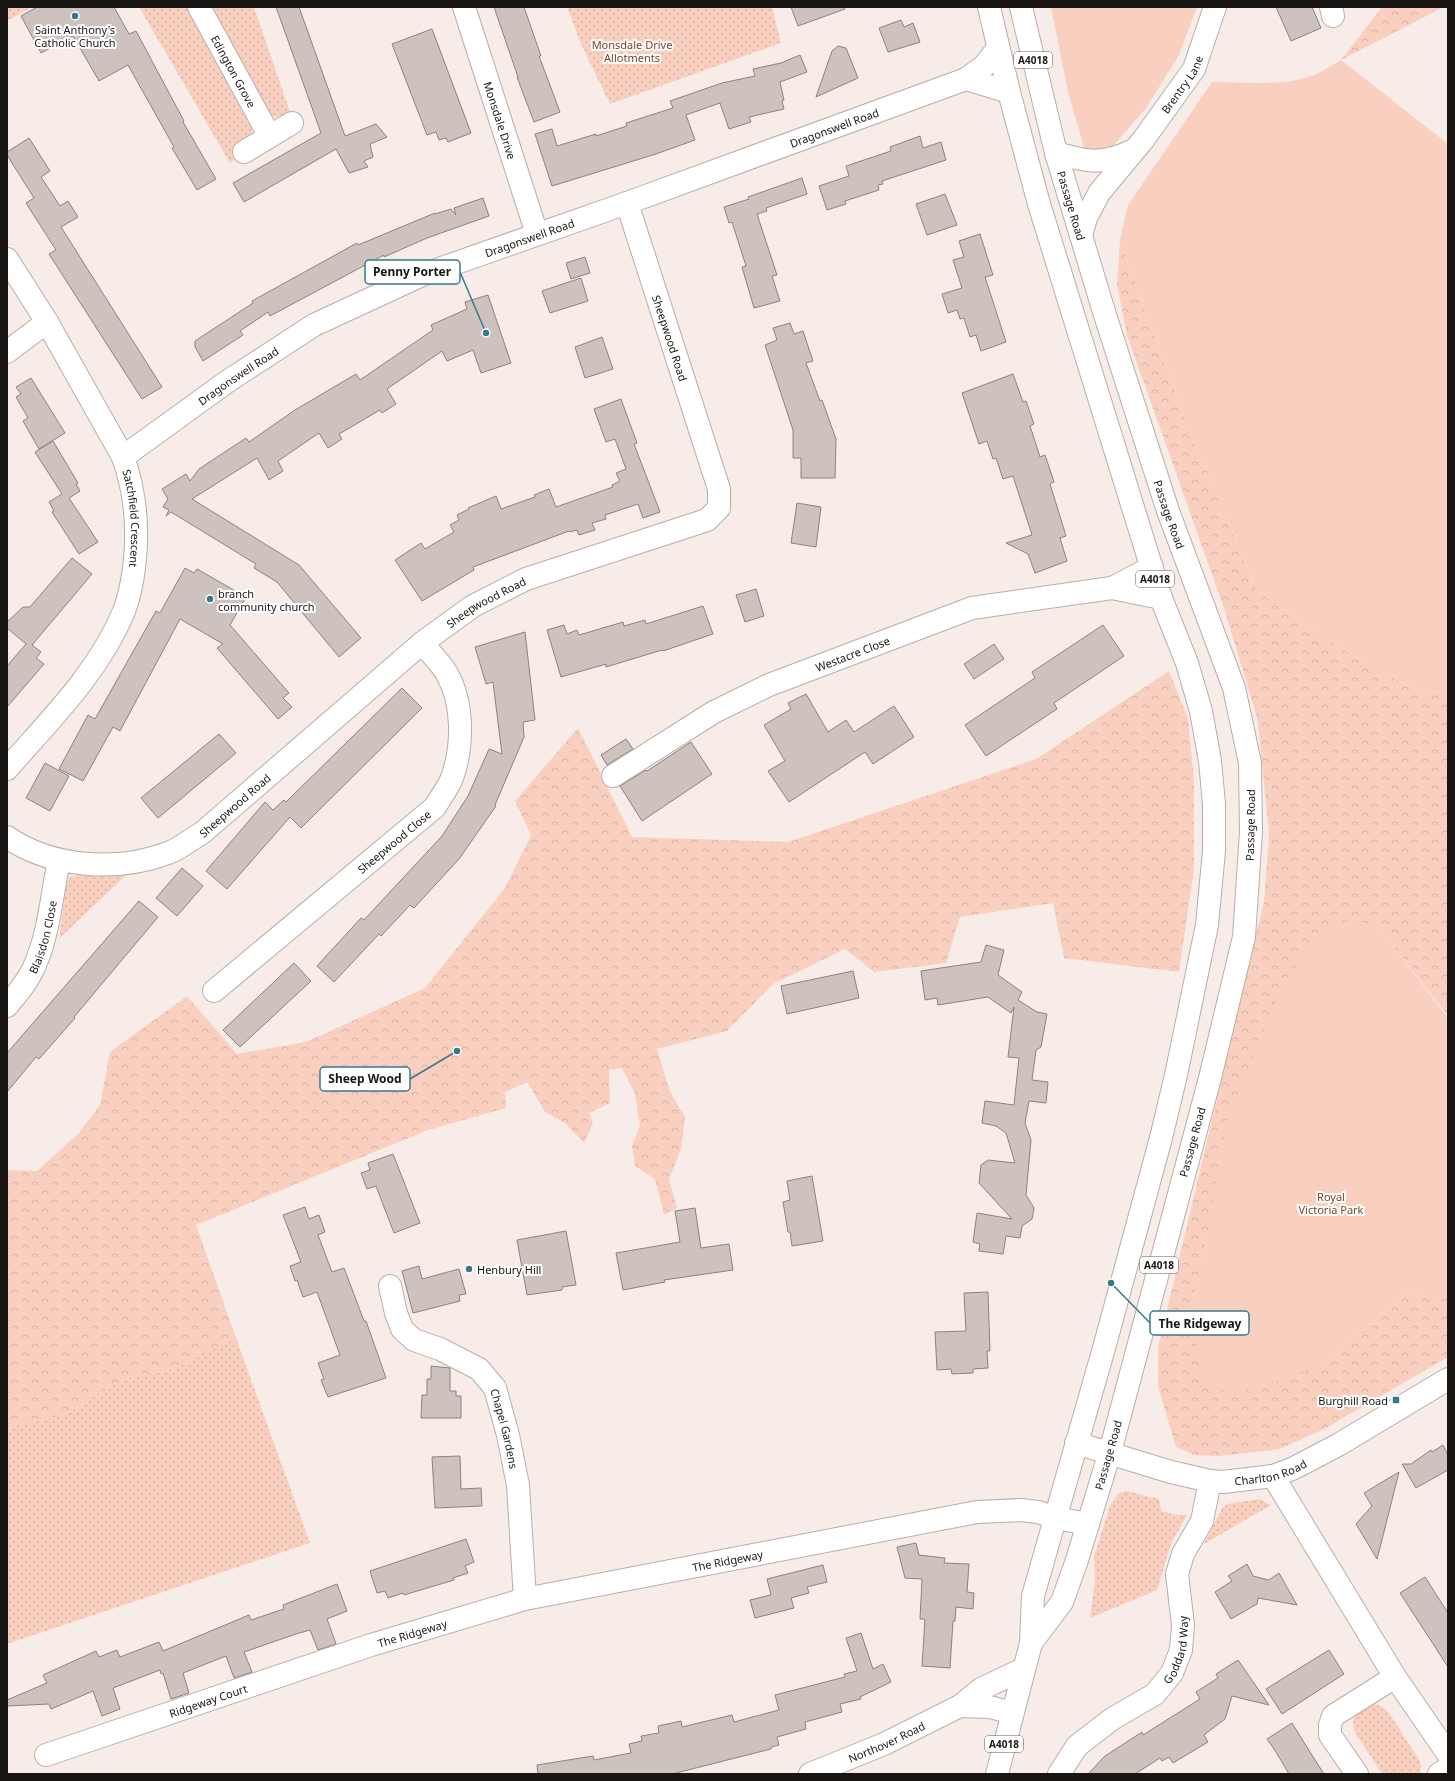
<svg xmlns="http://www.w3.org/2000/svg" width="1455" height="1781" viewBox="0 0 1455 1781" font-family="'Noto Sans',sans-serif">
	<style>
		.grass { fill: url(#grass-dots) }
		.forest { fill: url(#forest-crowns) }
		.park { fill: #f9d0c0 }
		.building { fill: #cdc2be; stroke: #8c827e }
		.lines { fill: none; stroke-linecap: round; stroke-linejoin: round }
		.minor-casing { stroke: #b8aeaa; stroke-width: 24 }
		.major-casing { stroke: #b8aeaa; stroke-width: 24 }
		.minor { stroke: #fff; stroke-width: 22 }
		.major { stroke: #fff; stroke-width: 22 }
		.poi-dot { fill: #3a788d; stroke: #fff; stroke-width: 1.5 }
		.labels { text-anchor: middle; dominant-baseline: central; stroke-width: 4; stroke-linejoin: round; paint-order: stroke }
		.shield { fill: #fff; stroke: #5d5b5a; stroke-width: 1 }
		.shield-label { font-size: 10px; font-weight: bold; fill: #181513 }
		.poi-label { font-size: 11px; fill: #181513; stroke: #fff; text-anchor: start }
		.park-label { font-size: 11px; fill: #7c432b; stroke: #fff }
		.street-label { font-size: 11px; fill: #181513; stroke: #fff }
		.leader { fill: none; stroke: #3a788d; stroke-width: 1.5 }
		.callout-dot { fill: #3a788d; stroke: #fff; stroke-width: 1.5 }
		.callout { fill: #fff; stroke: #3a788d; stroke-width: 1.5 }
		.callout-label { font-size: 12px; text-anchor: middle; font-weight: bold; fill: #181513 }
	</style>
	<defs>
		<pattern id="grass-dots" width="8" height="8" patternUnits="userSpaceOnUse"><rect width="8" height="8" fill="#f9d0c0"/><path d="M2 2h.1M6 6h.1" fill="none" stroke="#d5b2a4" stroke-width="1.8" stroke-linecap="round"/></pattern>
		<pattern id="forest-crowns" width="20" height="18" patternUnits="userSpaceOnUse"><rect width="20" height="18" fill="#f9d0c0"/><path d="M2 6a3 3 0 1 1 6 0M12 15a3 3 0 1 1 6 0" fill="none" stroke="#d5b2a4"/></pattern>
	</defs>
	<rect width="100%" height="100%" fill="#f7ece8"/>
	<g class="grass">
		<path d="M7,7H32L7,21Z"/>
		<path d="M139,7H191L253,122C252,139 244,154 230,163Z"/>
		<path d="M207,7H254L292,118H281L268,115Z"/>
		<path d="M567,7H772L781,43L610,104L581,44Z"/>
		<path d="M78,875H126L59,939L66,885L70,877Z"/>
		<path d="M236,1338L310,1543L7,1644V1428L67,1414L120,1380L174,1369Z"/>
		<path d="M1127,1491L1159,1499L1161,1511L1175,1515H1187L1171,1544L1157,1590L1090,1618L1095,1580L1094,1557L1110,1505L1119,1493Z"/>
		<path d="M1259,1499L1271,1505L1204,1544L1222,1508L1227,1504Z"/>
		<path d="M1369,1704C1378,1704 1383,1706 1389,1713L1418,1758L1421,1765L1420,1774H1382L1356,1734C1349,1717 1356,1713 1369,1704Z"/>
	</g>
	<g class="forest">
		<path d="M1382,7H1444L1341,60Z"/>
		<path d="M1120,240L1188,426L1257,591L1346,651L1413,688L1448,693V1016L1381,930L1207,1236L1190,1311L1318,1367L1405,1294L1448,1299V1357L1326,1428L1280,1449L1219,1456L1194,1455L1176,1447L1158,1387V1348L1264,901L1269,834L1258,721L1225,611L1127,335L1117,284Z"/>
		<path d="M1169,671L1188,719L1194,780V868L1179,972L1064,958L1053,903L960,917L946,963L874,972L845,949L773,984L727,1031L657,1049L670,1092L685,1117L681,1149L669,1179L677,1208L664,1215L655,1179L635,1166L632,1145L640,1126L635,1094L622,1068L609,1070L610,1103L589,1113L593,1123L584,1143L565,1123L545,1112L527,1082L505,1092L506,1108L428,1130L196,1225L236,1338L174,1369L120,1380L67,1414L7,1428V1170L37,1171L78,1134L100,1105L110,1052L187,996L237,1054L306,1042L425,988L505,888L531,835L515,801L578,728L632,837L788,842L1036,759Z"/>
	</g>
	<g class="park">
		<path d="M1051,7H1197L1178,57L1146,108L1106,154L1085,151L1068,92Z"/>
		<path d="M1341,60L1448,144V693L1413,688L1346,651L1257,591L1188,426L1120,240L1128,205L1212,82C1244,82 1283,87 1314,75C1323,71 1332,65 1341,60Z"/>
		<path d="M1356,919L1381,930L1448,1018V1299L1405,1294L1318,1367L1233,1395L1203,1379L1190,1311L1207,1236L1227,1120L1282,986L1321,929Z"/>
	</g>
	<g class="building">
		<path d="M37,7H114L129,34L136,31L184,121L183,122L216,179L197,190L172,148L174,147L128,65L99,81L73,36L41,53L21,16Z"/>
		<path d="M276,7H299L345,136L376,124L387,137L370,144L373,157L364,161L368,167L349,173L336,149L244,202L233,183L321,133Z"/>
		<path d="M494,7H524L541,56H539L560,112L534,122L517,77H518Z"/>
		<path d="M791,7H844L845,9L798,26Z"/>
		<path d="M1276,7H1312L1321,28L1291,41Z"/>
		<path d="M901,20L904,27L913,23L920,42L888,52L879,28Z"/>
		<path d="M432,29L471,133L448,142L446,138L439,140L436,132L427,135L392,44Z"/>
		<path d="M838,46L846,48L858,78L816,97L832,51Z"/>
		<path d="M800,55L807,72L780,82L784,100L782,101L784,109L749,117L751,122L729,129L720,103L686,115L695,140L656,154L552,186L535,134L552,129L557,146L596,134V136L627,126L626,123L673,108L670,101L722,83L755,76L753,69L781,63Z"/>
		<path d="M920,136L923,148L941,142L946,160L882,181L883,184L878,185L879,190L845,201L846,204L827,210L819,186L849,176L846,166L891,151L890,147Z"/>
		<path d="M29,138L50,171L41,177L60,206L68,201L78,217L61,227L162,387L142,399L49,254L56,250L26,203L34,198L7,155V152Z"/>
		<path d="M802,178L807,194L766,208L767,211L757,214L777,275L772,276L780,301L754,308L742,267L746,266L732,222L729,223L724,207L749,199L748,197Z"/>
		<path d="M945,194L957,225L927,235L916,204Z"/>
		<path d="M483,198L489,216L427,238L384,257V255L270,316L268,312L240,331L243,335L203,361L195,347V341L253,303L252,301L357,243L358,245L435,213V214L451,209L456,215L454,208Z"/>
		<path d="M980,234L993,275L985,277L1006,342L981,351L976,335L970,337L964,318L960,319L957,310L948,313L942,294L962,288L953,260L964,257L959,241Z"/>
		<path d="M585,257L590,273L571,279L566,263Z"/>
		<path d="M581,278L588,301L550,313L542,291Z"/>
		<path d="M488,295L511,363L481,373L473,350L447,361L442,351L387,389L396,404L382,413L380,410L339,434L342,439L328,448L319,433L278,461L283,471L269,480L257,458L192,499L299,565L361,638L339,657L277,582L254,568L256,564L171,512L166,516L169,510L163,507L168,499L162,489L186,474L190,481L199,469L246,438L249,442L295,410L356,374L360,380L433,330L431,325L467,309L465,302Z"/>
		<path d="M790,323L794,334L803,331L813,361L806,363L820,401L822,400L836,439L835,478H801V458H793V430L765,345L777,340L773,328Z"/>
		<path d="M602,337L613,369L585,378L575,347Z"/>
		<path d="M1013,374L1023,402L1026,401L1034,424L1030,426L1040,457L1045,455L1054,482L1050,484L1066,536L1060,538L1067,561L1035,573L1028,554L1006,543L1032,535L1013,476L1003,479L996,458L993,459L987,441L979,444L962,393Z"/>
		<path d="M31,378L65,433L39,449L23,421L28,418L16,397L21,394L16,387Z"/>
		<path d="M621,399L637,443L634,444L660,512L643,518L638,504L605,515L606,519L592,523L595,530L579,535L577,530L570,532L569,531L473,567L474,570L422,601L395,560L421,543L425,549L454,532L450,525L459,520L457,515L469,509L468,508L496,496L501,509L535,497L534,495L549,489L556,507L613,487L612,485L620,481L616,473L626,469L615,439L606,442L594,409Z"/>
		<path d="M53,441L78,483L76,484L80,491L69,498L98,542L79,554L52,512L54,511L49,502L62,494L35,452Z"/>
		<path d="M797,503L821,507L816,547L791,543Z"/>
		<path d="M72,558L92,574L32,645L41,652L36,658L44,664L7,707V666L26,644L7,628V622L23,607H30Z"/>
		<path d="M185,568L194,573L197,569L246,597L230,625L289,693L283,698L292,707L278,719L217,648L223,644L180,619L120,731L113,727L83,781L59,769L88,715L95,719L156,611L160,613Z"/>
		<path d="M756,589L764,616L745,622L736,595Z"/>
		<path d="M703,606L713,634L663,651L662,650L606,667V664L561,677L547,630L564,625L567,634L577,630L579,635L623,622L624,626L645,620L646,624Z"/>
		<path d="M1103,625L1124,656L1054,703L1057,709L986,756L965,725L1035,678L1032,672Z"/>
		<path d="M525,632L535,720L523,722L524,737L495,805L496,806L459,859L414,908L410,905L381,936L379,934L334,982L317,966L361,918L364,920L442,836L468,796L489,749L502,754L493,682L486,684L475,647Z"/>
		<path d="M994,644L1004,659L974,679L964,664Z"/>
		<path d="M402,688L422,708L301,828L290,817L227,889L206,871L265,802L273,810L284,800L286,802Z"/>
		<path d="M806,694L828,732L846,720L854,732L894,706L914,737L873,764L865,752L789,802L768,771L785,761L764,725L791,709L788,703Z"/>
		<path d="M219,734L236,753L158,818L141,798Z"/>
		<path d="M626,739L633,749L607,765L601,755Z"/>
		<path d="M691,742L712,774L642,821L620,786L646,770L647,771Z"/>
		<path d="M45,763L69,776L50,811L26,798Z"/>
		<path d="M182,868L203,886L177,916L156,898Z"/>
		<path d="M139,901L158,917L74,1017L75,1018L39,1059L36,1057L7,1092V1053Z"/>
		<path d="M986,945L1004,950L998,975L1022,992L1018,1000L1037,1012L1047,1014L1041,1047L1036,1050L1032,1080L1048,1082L1046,1103L1029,1101L1025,1123L1031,1140L1026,1195L1034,1208L1032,1219L1022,1226L1020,1238L1006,1236L1003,1254L979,1251L980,1244L973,1242L977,1213L1012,1219L979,1183L981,1165L988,1160L1015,1163L1006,1133L996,1126L982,1123L985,1101L1014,1105L1019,1058L1008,1057L1014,1007L1011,1013L988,997L938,1005L937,998L925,1000L921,971L981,962Z"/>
		<path d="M294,963L311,981L240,1047L223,1030Z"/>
		<path d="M853,971L859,998L787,1014L781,986Z"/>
		<path d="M393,1154L420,1223L394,1233L376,1186L367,1189L361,1173L370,1170L368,1163Z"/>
		<path d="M812,1176L823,1241L792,1246L790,1232H788L783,1202L790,1200L787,1181Z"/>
		<path d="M305,1207L309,1219L319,1215L325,1232L318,1235L332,1272L344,1268L364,1321H366L386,1378L328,1397L321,1380L324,1379L318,1363L340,1355L317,1292L303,1297L297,1280L295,1281L290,1266L301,1262L283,1215Z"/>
		<path d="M695,1208L701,1248L729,1244L733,1270L664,1280L665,1282L623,1290L616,1253L680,1242L675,1211Z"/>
		<path d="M566,1231L576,1285L562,1287V1290L527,1295L517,1240Z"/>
		<path d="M419,1266L422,1279L459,1269L466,1294L459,1295L460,1301L413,1313L402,1271Z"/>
		<path d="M988,1292L990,1351H987L988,1368L973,1369V1373L952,1374L951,1369L937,1370L935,1332L966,1331L964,1293Z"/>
		<path d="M431,1366L450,1368V1391H456V1396H461V1418H421L422,1395H427V1379H431Z"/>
		<path d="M1443,1445L1448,1455V1470L1416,1488L1402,1464H1411L1431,1450L1432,1452Z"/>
		<path d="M460,1456L461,1489L481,1488L482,1506L435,1508L432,1457Z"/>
		<path d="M1399,1472L1388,1516L1377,1559L1356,1524L1372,1506L1364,1493Z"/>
		<path d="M466,1539L474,1562L465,1566L468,1573L453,1578L454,1580L404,1595L403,1593L388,1598L385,1591L377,1593L370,1571Z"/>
		<path d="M916,1543L919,1555L945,1558L944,1563L969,1564L967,1592L974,1593L973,1609L956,1607L955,1621H953L950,1668L922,1666L925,1619H920L922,1579L905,1578L897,1547Z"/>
		<path d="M1247,1564L1253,1576L1269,1580L1279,1573L1297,1605L1258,1598L1257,1604L1231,1619L1215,1592L1232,1581L1228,1576Z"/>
		<path d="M823,1565L827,1582L807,1587L809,1593L791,1598L794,1608L755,1618L750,1600L771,1595L767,1579Z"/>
		<path d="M1425,1577L1448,1613V1667L1400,1593Z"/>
		<path d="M337,1584L347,1611L327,1619L336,1644L318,1650L310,1630L296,1634L244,1652L252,1672L234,1678L226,1656L183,1673L189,1693L171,1699L163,1673L161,1674L160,1670L113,1688L120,1709L102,1716L93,1691L51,1709L49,1704L7,1706V1700L47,1683L43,1675L96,1651L99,1657L117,1650L120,1657L159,1642L163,1651L249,1615L251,1620L284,1609L283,1605Z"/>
		<path d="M861,1633L873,1669L883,1664L891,1682L860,1697L861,1699L840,1704L842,1712L805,1722L806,1729L777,1737L779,1745L771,1747V1749L672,1774H538L537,1765L593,1756L594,1760L631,1753L629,1744L642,1741L641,1736L659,1733L658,1726L681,1721L682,1727L732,1715L734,1722L779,1710L775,1695L845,1677L844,1674L857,1671L846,1638Z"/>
		<path d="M1329,1650L1344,1674L1282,1714L1266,1689Z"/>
		<path d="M1238,1660L1269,1705L1232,1696L1225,1719L1204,1735L1208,1742L1173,1763L1169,1757L1162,1761L1160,1758L1135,1774H1088L1105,1756L1142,1732L1143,1735L1200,1699L1196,1692L1218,1678L1216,1674Z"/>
		<path d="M1292,1723L1300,1736L1324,1774H1289L1276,1752L1267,1739Z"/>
	</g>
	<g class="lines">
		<defs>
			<g id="minor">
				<path id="s1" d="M199,7L269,135"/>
				<path id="s2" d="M464,7L537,234"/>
				<path d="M1331,7L1333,16"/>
				<path d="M966,79L1009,92"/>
				<path d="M244,152L292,123"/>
				<path d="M1056,153C1088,162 1101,165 1132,151"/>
				<path id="s3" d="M1081,235L1086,218L1099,193L1143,140L1194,69L1215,7"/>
				<path id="s4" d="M7,259L47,322L123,457C133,485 137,513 136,543C135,566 132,590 124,611C99,672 50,720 7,769"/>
				<path d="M7,352L47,322"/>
				<path id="s5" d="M123,457L228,381L314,325L422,275L627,203L966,79L984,66L998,48"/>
				<path d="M1112,588L1161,598"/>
				<path id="s6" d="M613,776L714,712L769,685L972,608L1112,588L1152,567"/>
				<path id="s7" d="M7,837C52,868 118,872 168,853C180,849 191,839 202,833L422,643L473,606L526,579L707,520L719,508V489L627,203"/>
				<path id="s8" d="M214,991L435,807C440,798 448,788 452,778C463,747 464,704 447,674C441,663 430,653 422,643"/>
				<path id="s9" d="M7,1006C17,994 29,980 35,965C49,933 52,894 59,860"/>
				<path id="s10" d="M390,1286L396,1313L402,1329L414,1340L440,1349L479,1369L495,1388L508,1435L518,1485L525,1599"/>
				<path id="s11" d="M1076,1443L1171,1472L1210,1481L1223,1482L1273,1476L1292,1469L1338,1445L1448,1379"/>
				<path d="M1273,1476L1395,1677L1448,1754"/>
				<path d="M960,1706L990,1707L1012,1713"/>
				<path id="s12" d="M46,1755L371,1645L525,1599L977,1512L1021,1510L1038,1512L1056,1518L1088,1524"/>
				<path id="s13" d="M810,1774L884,1744L960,1706L981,1689L1023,1669"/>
				<path id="s14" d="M1059,1774L1077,1746L1112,1719L1155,1694L1172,1673L1181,1650L1183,1625L1177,1574L1183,1554L1202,1521L1210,1481"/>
				<path d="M1357,1774L1330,1735V1725L1333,1716L1395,1677"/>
				<path d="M1439,1774L1448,1768"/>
			</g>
			<g id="major">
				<path d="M989,7L1009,92L1039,204L1161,598L1187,663L1201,711L1210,761L1214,804V851L1207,925L1176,1075L1161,1138L1104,1348L1033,1596L1031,1643L997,1774"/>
				<path id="s15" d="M1021,7L1056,153L1105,315L1168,511L1234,688L1250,763L1251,832L1244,937L1210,1078L1110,1452L1077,1560L1062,1602L1031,1643"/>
			</g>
		</defs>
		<use href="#minor" class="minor-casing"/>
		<use href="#major" class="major-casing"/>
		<use href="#minor" class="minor"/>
		<use href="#major" class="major"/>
	</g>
	<g class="poi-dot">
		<circle cx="75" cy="16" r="4"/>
		<circle cx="210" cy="599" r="4"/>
		<circle cx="469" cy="1269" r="4"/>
		<rect x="1392" y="1396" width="8" height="8" rx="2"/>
	</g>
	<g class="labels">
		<g class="shield">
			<rect x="1014" y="52" width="38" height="16" rx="3"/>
			<rect x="1136" y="571" width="38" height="16" rx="3"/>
			<rect x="1140" y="1257" width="38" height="16" rx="3"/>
			<rect x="985" y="1736" width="38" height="16" rx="3"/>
		</g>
		<g class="shield-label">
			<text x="1033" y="60">A4018</text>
			<text x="1155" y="579">A4018</text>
			<text x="1159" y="1265">A4018</text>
			<text x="1004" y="1744">A4018</text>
		</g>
		<g class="poi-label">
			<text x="75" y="29" text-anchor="middle">Saint Anthony's<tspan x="75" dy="13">Catholic Church</tspan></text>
			<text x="218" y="593">branch<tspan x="218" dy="13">community church</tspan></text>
			<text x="477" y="1269">Henbury Hill</text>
			<text x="1388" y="1400" text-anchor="end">Burghill Road</text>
		</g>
		<g class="park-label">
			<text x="632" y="44">Monsdale Drive<tspan x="632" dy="13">Allotments</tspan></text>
			<text x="1331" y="1196">Royal<tspan x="1331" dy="13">Victoria Park</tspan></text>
		</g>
		<g class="street-label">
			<text stroke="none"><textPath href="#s1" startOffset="73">Edington Grove</textPath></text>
			<text stroke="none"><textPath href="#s3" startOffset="183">Brentry Lane</textPath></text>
			<text stroke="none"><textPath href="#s2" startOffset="119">Monsdale Drive</textPath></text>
			<text stroke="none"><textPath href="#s5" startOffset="789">Dragonswell Road</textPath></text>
			<text stroke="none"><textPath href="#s15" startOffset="205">Passage Road</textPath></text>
			<text stroke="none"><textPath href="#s5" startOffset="465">Dragonswell Road</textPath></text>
			<text transform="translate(670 338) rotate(72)">Sheepwood Road</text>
			<text stroke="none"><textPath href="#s5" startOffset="141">Dragonswell Road</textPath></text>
			<text stroke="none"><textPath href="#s15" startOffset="529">Passage Road</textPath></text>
			<text stroke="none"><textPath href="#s4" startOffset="292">Satchfield Crescent</textPath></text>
			<text stroke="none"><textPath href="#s7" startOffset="574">Sheepwood Road</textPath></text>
			<text stroke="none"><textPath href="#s6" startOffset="270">Westacre Close</textPath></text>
			<text stroke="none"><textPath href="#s7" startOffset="250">Sheepwood Road</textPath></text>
			<text transform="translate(1250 825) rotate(-89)">Passage Road</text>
			<text stroke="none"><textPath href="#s8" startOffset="234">Sheepwood Close</textPath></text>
			<text stroke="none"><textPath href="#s9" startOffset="79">Blaisdon Close</textPath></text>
			<text transform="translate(1192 1142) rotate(-75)">Passage Road</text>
			<text stroke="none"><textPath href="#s10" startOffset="199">Chapel Gardens</textPath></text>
			<text transform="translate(1108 1455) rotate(-74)">Passage Road</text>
			<text stroke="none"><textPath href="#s11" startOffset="201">Charlton Road</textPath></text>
			<text stroke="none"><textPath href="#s12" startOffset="710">The Ridgeway</textPath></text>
			<text stroke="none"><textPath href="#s12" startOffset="386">The Ridgeway</textPath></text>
			<text stroke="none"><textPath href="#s14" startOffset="178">Goddard Way</textPath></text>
			<text stroke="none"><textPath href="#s12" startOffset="171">Ridgeway Court</textPath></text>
			<text stroke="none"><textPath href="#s13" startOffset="83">Northover Road</textPath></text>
		</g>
	</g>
	<path class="leader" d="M486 333L460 272M457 1051L410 1079M1111 1283L1150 1323"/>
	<g class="callout-dot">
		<circle cx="486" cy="333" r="4"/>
		<circle cx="457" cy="1051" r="4"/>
		<circle cx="1111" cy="1283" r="4"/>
	</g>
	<g class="callout">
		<rect x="365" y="260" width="95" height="24" rx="4"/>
		<rect x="320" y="1067" width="90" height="24" rx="4"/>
		<rect x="1150" y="1311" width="99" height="24" rx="4"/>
	</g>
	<g class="callout-label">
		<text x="412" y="276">Penny Porter</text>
		<text x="365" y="1083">Sheep Wood</text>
		<text x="1200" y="1328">The Ridgeway</text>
	</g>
	<rect width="1455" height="1781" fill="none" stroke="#181513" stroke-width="16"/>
</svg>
